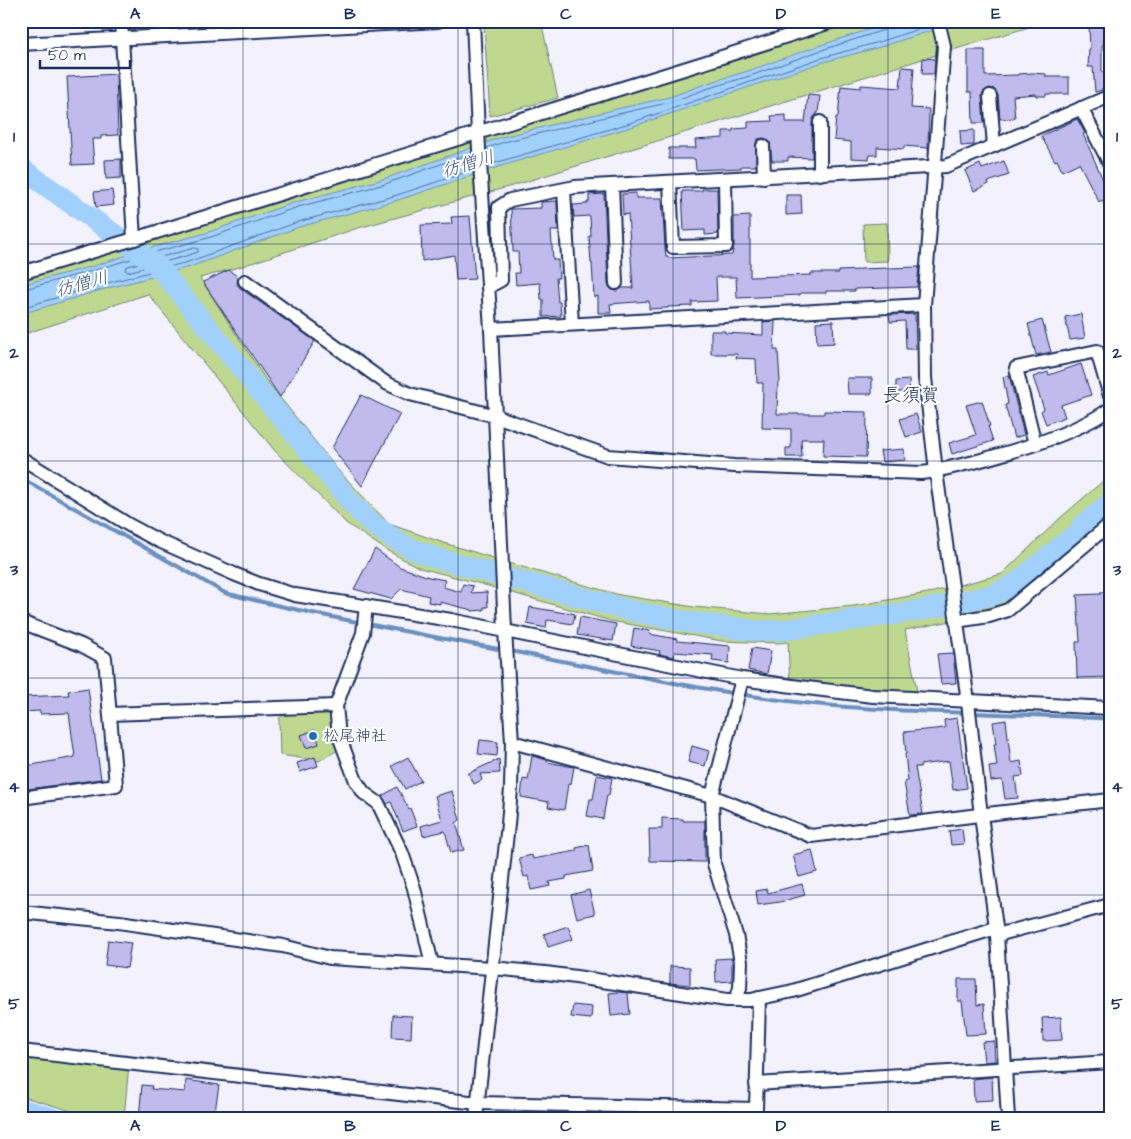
<svg xmlns="http://www.w3.org/2000/svg" width="1131" height="1139" viewBox="0 0 1131 1139" font-family="'Architects Daughter','Klee One',sans-serif">
	<style>
		.green { fill: #bed88f; stroke: #6c8476 }
		.water { fill: #a1d0fd; stroke: #6b90bd }
		.lines { fill: none; stroke-linecap: round; stroke-linejoin: round }
		.shore { stroke: #516f9e; stroke-width: 1 }
		.stream { stroke: #6b90bd; stroke-width: 4 }
		.river { stroke: #a1d0fd; stroke-width: 21 }
		.building { fill: #c1baec; stroke: #1b2f5e }
		.minor-casing { stroke: #1b2f5e; stroke-width: 16 }
		.minor { stroke: #fff; stroke-width: 12 }
		.grid { fill: none; stroke: #1b2f5e; stroke-width: 1; stroke-opacity: 0.55 }
		.poi-dot { fill: #1f6fb2; stroke: #fff; stroke-width: 2 }
		.labels { text-anchor: middle; dominant-baseline: central; stroke-width: 4; stroke-linejoin: round; paint-order: stroke }
		.poi-label { font-size: 16px; fill: #1b2f5e; stroke: #fff; text-anchor: start }
		.water-label { font-size: 18px; font-style: italic; fill: #3c5786; stroke: #fff }
		.quarter-label { font-size: 19px; fill: #1b2f5e; stroke: #fff }
		.neatline { fill: none; stroke: #1b2f5e; stroke-width: 2 }
		.grid-label { font-size: 16px; text-anchor: middle; font-weight: bold; fill: #1b2f5e }
	</style>
	<rect width="100%" height="100%" fill="#f3f1fb"/>
	<filter id="ink" filterUnits="userSpaceOnUse"><feTurbulence type="fractalNoise" baseFrequency=".02" numOctaves="2"/><feDisplacementMap in="SourceGraphic" scale="10" xChannelSelector="R" yChannelSelector="G"/><feConvolveMatrix kernelMatrix="1 2 1 2 8 2 1 2 1" color-interpolation-filters="sRGB"/></filter>
	<g filter="url(#ink)">
		<g class="green">
			<path d="M504,21H541L558,98L490,116L484,25Z"/>
			<path d="M835,21H1049L893,68L512,186L358,228L236,268L200,278L266,380L337,469L389,524L444,543L539,572L620,595L694,607L770,614L854,606L933,592L1002,574L1059,519L1110,475V524L1003,611L905,630L918,696L790,686L788,642L778,643L722,641L611,621L474,582L420,568L386,550L346,523L275,451L148,294L21,335V272Z"/>
			<path d="M887,223L888,261L864,262L863,224Z"/>
			<path d="M336,706L343,747L319,761L280,755L279,718L295,707Z"/>
			<path d="M21,1051L129,1064L124,1118H95L21,1096Z"/>
		</g>
		<path class="water" d="M896,21H961L880,47L820,63L631,127L498,167L395,201L299,227L190,267L101,290L21,314V286L35,281L94,266L146,249L206,233L296,202L384,179L502,137L617,109L670,97L705,84L748,71L815,47Z"/>
		<g class="lines">
			<g class="shore">
				<path d="M487,148L504,142L618,114L671,102L706,89L750,76L816,52L890,28L894,26V21"/>
				<path d="M488,165L630,123L818,59L879,42L931,25"/>
				<path d="M195,248L198,249V252L186,256L128,272L125,270L126,267Z"/>
				<path d="M21,290L95,270L147,254L208,238L298,207L385,184L472,153"/>
				<path d="M21,308L100,285L188,262L298,222L394,196L473,170"/>
			</g>
			<g class="stream">
				<path d="M21,478L225,593C317,616 410,632 503,650"/>
				<path d="M510,651C607,669 705,692 804,703C905,714 1008,712 1110,719"/>
			</g>
			<g class="river">
				<path d="M21,168L156,264L352,504L372,524L393,538L414,550L437,558L476,569L632,611L688,622L758,631L784,630L922,610L992,595L1015,584L1070,539L1077,536L1081,527L1110,503"/>
				<path d="M21,1109L52,1118"/>
			</g>
		</g>
		<g class="building">
			<path d="M1103,24L1104,45H1102V72H1105L1107,87L1102,88V90L1095,92L1093,67H1088L1089,49H1090L1089,25Z"/>
			<path d="M968,50H985V76L1018,75V74L1033,73L1046,74V77H1069V94H1046V96H1036V94L1013,96L1015,118L1000,119L998,95L994,89L989,88L983,92L982,96L984,123H973L972,92H968Z"/>
			<path d="M923,58L935,59L934,74H922Z"/>
			<path d="M902,67L914,68L911,108L929,109L928,148L904,146V149L877,147V155H870L869,159L851,158V142L834,140L836,117H838L841,86L861,88V85L900,88Z"/>
			<path d="M116,74L118,135L101,136V139H92L94,164L72,165L67,77Z"/>
			<path d="M808,95L820,96L818,113H817L812,122V158L788,157V161H772L770,142L767,139L763,138L758,139L756,143V166H741V168L696,170L695,159H669V148H696L695,140L723,138V131H733V129L748,128V122L772,121L771,116L786,115V122H805Z"/>
			<path d="M1077,119L1085,133L1083,134L1104,182L1110,179V217L1102,200L1099,202L1079,163L1062,171L1057,160L1055,161L1041,136Z"/>
			<path d="M974,130V145L961,146L960,131Z"/>
			<path d="M121,159V178L106,179L105,160Z"/>
			<path d="M1004,161L1009,175L988,182L989,184L974,191L965,171L980,164L982,169Z"/>
			<path d="M702,189H717L718,234L705,235V230L684,231L682,191H702Z"/>
			<path d="M112,190L114,205L96,207L94,192Z"/>
			<path d="M636,193V198H662L665,247L666,256H668L669,258L732,255L734,246V217L750,216V277L811,275V273H839V271L860,270V269L919,267L917,287L855,289V291H826V293H800V295L737,298L736,277H716L717,301L692,302V306L668,307V308L649,309V301L610,304L611,313H598V296L594,297L592,263H591L589,236H591L590,216L574,217L573,205L587,204V202H589V195L604,194L608,283L609,287L612,290L617,291L622,288H633L628,214L623,215L622,194Z"/>
			<path d="M786,195H801L802,214L786,215Z"/>
			<path d="M557,201L558,231H551L553,260H558L559,278H556L558,302H560L561,316L543,317V299H541L540,283L516,285L515,273H519L518,252H513L511,209L541,208V202Z"/>
			<path d="M470,216L475,279L456,280L454,255L422,261L421,225L452,224L451,217Z"/>
			<path d="M229,270L238,277L237,284L240,288L315,341L280,397L203,282Z"/>
			<path d="M915,314L916,349H906L905,321L890,322L889,315Z"/>
			<path d="M1081,314L1085,338L1070,340L1065,317Z"/>
			<path d="M1042,320L1051,352L1036,355L1028,324Z"/>
			<path d="M775,321L774,350H778L780,382H778L777,414H824V411L867,412L866,457L823,456L824,439H801L802,457H786V448H791V429L762,428L763,383H757L756,359L736,358L737,354H711V331H725V333L763,335V322Z"/>
			<path d="M833,321L834,343L817,344L816,322Z"/>
			<path d="M1081,364L1091,395L1061,405L1065,417L1046,424L1041,411L1044,409L1033,377L1048,372L1049,375Z"/>
			<path d="M1009,375L1024,435L1014,438L1005,405L1008,404L1003,377Z"/>
			<path d="M847,378H872V394H848Z"/>
			<path d="M909,380L910,392H896V381Z"/>
			<path d="M361,395L400,414L362,486L332,448Z"/>
			<path d="M982,401L990,426H988L993,441L952,454L949,443L976,435L966,405Z"/>
			<path d="M916,414L922,432L906,437L900,419Z"/>
			<path d="M904,449L905,460L882,462L880,451Z"/>
			<path d="M375,549L400,567L429,577L445,580L443,587L461,592L463,584L473,586L471,593L487,592L488,607H484V610L472,611V610L440,602V604L428,602L429,596L401,589L391,599L354,589Z"/>
			<path d="M1110,591V677L1077,678L1076,642H1080L1077,595L1101,594L1100,592Z"/>
			<path d="M530,607L565,613L566,612L575,614L573,624L547,620L546,628L527,624Z"/>
			<path d="M580,617L616,624L613,641L577,635Z"/>
			<path d="M634,628L650,631L649,634L677,639V641L730,646L729,663L712,661L713,655L675,652L674,657L659,654L660,651L631,646Z"/>
			<path d="M752,648L771,651L767,674L748,670Z"/>
			<path d="M953,653L956,683L941,684L937,654Z"/>
			<path d="M88,688L101,779L21,790V767L75,757L69,713L40,714V711L21,712V697L69,695L68,691Z"/>
			<path d="M957,718L967,788L953,790L949,761L920,765V767H915L923,814L910,815L904,782L908,781L905,754H906L904,732L945,728L944,720Z"/>
			<path d="M1006,720L1011,763L1021,761L1023,776L1015,777L1018,798L1005,799L1002,780L991,781L989,767L997,766L994,744H996L993,722Z"/>
			<path d="M315,730L319,744L306,748L301,735Z"/>
			<path d="M480,740L498,742L497,756L478,754Z"/>
			<path d="M692,746L709,751L705,766L688,762Z"/>
			<path d="M532,756L547,760V762L574,767L571,784H568L564,810L548,807L549,802L521,797L523,779L528,780Z"/>
			<path d="M315,757L318,766L300,772L297,763Z"/>
			<path d="M408,757L421,781L405,789L392,766Z"/>
			<path d="M499,759L500,773L480,774L482,780L474,784L469,774H467Z"/>
			<path d="M597,775L612,778L609,795H607L603,819L587,816L590,799H593Z"/>
			<path d="M397,787L409,809L410,808L417,826L403,831L391,802L387,804L382,796Z"/>
			<path d="M452,791L460,820L456,823L464,850L451,853L445,831L423,836L421,826L442,820L435,796Z"/>
			<path d="M662,818L683,819V821H705V862L650,861L649,829H662Z"/>
			<path d="M962,829L964,844L951,845L949,831Z"/>
			<path d="M589,845L593,871L566,876V879L549,882L550,886L531,890L528,876L524,877L519,858L532,855L533,859L576,851V848Z"/>
			<path d="M812,850L817,872L799,877L793,855Z"/>
			<path d="M802,884L805,895L780,902L758,905L756,891L767,889L768,893Z"/>
			<path d="M589,890L595,914L577,918L571,895Z"/>
			<path d="M568,926L573,939L548,947L544,934Z"/>
			<path d="M108,940L131,943L127,968L105,965Z"/>
			<path d="M732,958V981L716,982L715,959Z"/>
			<path d="M670,966L690,967V985L670,983Z"/>
			<path d="M958,979H976L977,1005L984,1004L986,1034L966,1035L962,1001H958Z"/>
			<path d="M619,992L628,993L630,1014L611,1016L609,993Z"/>
			<path d="M573,1005L592,1007L591,1019L571,1017Z"/>
			<path d="M393,1015L412,1016L411,1038L392,1037Z"/>
			<path d="M1061,1017L1062,1040L1043,1041L1042,1018Z"/>
			<path d="M994,1041L995,1061L984,1062L982,1042Z"/>
			<path d="M992,1077L993,1100L974,1101L973,1079Z"/>
			<path d="M186,1080L219,1085L214,1118H139L142,1085L152,1086L151,1089L185,1092Z"/>
		</g>
		<g class="lines">
			<defs>
				<g id="minor">
					<path d="M121,21L134,239"/>
					<path d="M473,21L478,133L491,329L505,630L512,742L511,789L508,824L476,1118"/>
					<path d="M938,21L944,46L924,305L925,378L936,471L968,702L981,815L997,935L1008,1118"/>
					<path d="M21,44L438,21"/>
					<path d="M990,96L994,146"/>
					<path d="M1081,108L1110,164"/>
					<path d="M763,146L764,177"/>
					<path d="M820,174V122"/>
					<path d="M670,182L673,247L726,246L725,179"/>
					<path d="M612,185L616,283"/>
					<path d="M564,190L572,324"/>
					<path d="M21,273L134,239L700,64L834,21"/>
					<path d="M245,281L386,383L410,394L496,416L608,456L734,466L921,473C939,471 956,466 974,462C1018,450 1073,435 1110,409"/>
					<path d="M488,287L501,280L499,207L510,200L575,187L946,166L1110,96"/>
					<path d="M491,329L924,305"/>
					<path d="M1035,444L1016,368L1097,351L1110,396"/>
					<path d="M21,458L129,525L159,541L234,574L259,584L295,595L451,620L742,679L807,688L873,696L1110,708"/>
					<path d="M366,606L363,633L336,706L339,736L356,781L364,793L378,803L402,853L414,888L432,964"/>
					<path d="M956,621L989,616L1008,610L1110,524"/>
					<path d="M21,622L81,645L105,658L116,785L21,798"/>
					<path d="M110,714L336,706"/>
					<path d="M512,742L712,796L811,836L987,814L1110,800"/>
					<path d="M21,912L119,922L269,944L283,946L330,958L492,968L545,973L576,977L727,1000H751L793,991L996,928"/>
					<path d="M997,935L1110,905"/>
					<path d="M736,1000L740,988L741,962L736,935L714,864L712,796L742,679"/>
					<path d="M21,1051L478,1103L756,1109L759,998"/>
					<path d="M756,1084L1110,1062"/>
				</g>
			</defs>
			<use href="#minor" class="minor-casing"/>
			<use href="#minor" class="minor"/>
		</g>
	</g>
	<path class="grid" d="M243,21V1118M458,21V1118M673,21V1118M888,21V1118M21,244H1110M21,461H1110M21,678H1110M21,895H1110"/>
	<circle class="poi-dot" cx="313" cy="736" r="5"/>
	<g class="labels">
		<g class="poi-label">
			<text x="323" y="736">松尾神社</text>
		</g>
		<g class="water-label">
			<text transform="translate(468 164) rotate(-17)">彷僧川</text>
			<text transform="translate(82 284) rotate(-15)">彷僧川</text>
		</g>
		<g class="quarter-label">
			<text x="911" y="395">長須賀</text>
		</g>
	</g>
	<rect width="1131" height="1139" fill="none" stroke="#fff" stroke-width="55"/>
	<path d="M40 60v8h90v-8" fill="none" stroke="#1b2f5e" stroke-width="2.5"/>
	<text x="48" y="60" font-size="15" fill="#1b2f5e" stroke="#ffffff" stroke-width="4" paint-order="stroke">50 m</text>
	<rect x="28" y="28" width="1076" height="1084" class="neatline"/>
	<g class="grid-label">
		<text x="135" y="19">A</text>
		<text x="350" y="19">B</text>
		<text x="566" y="19">C</text>
		<text x="781" y="19">D</text>
		<text x="996" y="19">E</text>
		<text x="14" y="142">1</text>
		<text x="1117" y="142">1</text>
		<text x="14" y="358">2</text>
		<text x="1117" y="358">2</text>
		<text x="14" y="575">3</text>
		<text x="1117" y="575">3</text>
		<text x="14" y="792">4</text>
		<text x="1117" y="792">4</text>
		<text x="14" y="1009">5</text>
		<text x="1117" y="1009">5</text>
		<text x="135" y="1131">A</text>
		<text x="350" y="1131">B</text>
		<text x="566" y="1131">C</text>
		<text x="781" y="1131">D</text>
		<text x="996" y="1131">E</text>
	</g>
</svg>
